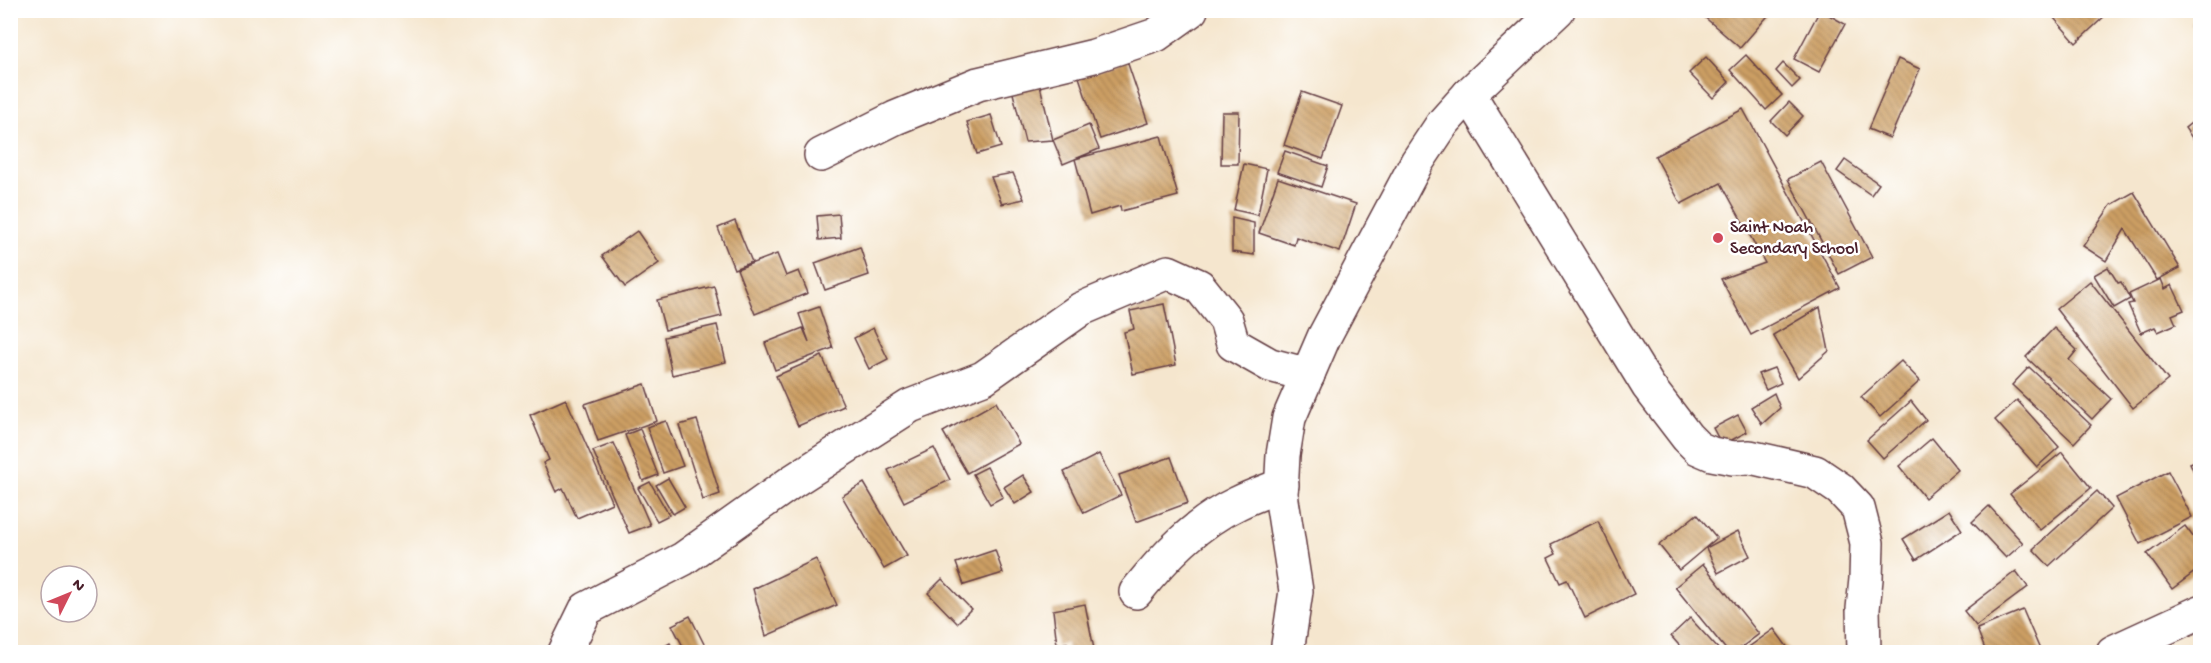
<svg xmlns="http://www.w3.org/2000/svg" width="2211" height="663" viewBox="0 0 2211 663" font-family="'Gochi Hand',sans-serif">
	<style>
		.building { fill: url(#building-back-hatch) }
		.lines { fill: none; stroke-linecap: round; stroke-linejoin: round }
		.minor-casing { stroke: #643d43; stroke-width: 36 }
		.minor { stroke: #fff; stroke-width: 33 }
		.poi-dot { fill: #d1495b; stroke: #fff; stroke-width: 2 }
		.labels { text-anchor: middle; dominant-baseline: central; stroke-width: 5; stroke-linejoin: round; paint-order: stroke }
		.poi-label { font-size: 18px; fill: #4a1f2b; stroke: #fff; text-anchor: start }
	</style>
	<defs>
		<pattern id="building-back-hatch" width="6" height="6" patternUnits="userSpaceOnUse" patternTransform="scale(1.5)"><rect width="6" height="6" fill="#cc9f63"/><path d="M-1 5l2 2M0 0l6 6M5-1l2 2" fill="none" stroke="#a88152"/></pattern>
	</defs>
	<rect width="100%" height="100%" fill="#fff"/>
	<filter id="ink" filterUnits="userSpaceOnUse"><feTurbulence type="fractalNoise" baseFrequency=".0167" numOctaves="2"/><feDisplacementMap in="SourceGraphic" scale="12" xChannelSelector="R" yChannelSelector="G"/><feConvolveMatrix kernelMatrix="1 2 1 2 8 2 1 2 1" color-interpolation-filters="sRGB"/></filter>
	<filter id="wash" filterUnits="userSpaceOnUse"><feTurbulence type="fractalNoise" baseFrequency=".008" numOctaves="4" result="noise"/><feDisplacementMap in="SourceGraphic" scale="24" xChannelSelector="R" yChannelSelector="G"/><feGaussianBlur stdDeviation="1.35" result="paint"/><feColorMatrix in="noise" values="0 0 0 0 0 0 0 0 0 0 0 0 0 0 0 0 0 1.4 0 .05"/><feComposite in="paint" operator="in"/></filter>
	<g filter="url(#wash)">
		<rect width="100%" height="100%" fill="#f5e6ce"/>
		<g id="blocks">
			<g class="building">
				<path d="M1704,10H1773L1740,48L1701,14Z"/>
				<path d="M1820,10L1845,24L1819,72L1794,59Z"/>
				<path d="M2047,10H2107L2109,12L2076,43Z"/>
				<path d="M2199,16L2200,18V35L2191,24Z"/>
				<path d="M1746,55L1782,95L1766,110L1730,70Z"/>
				<path d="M1706,57L1729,82L1713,98L1689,73Z"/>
				<path d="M1898,59L1920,69L1890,138L1868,129Z"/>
				<path d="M1127,61L1148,123L1100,139L1079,77Z"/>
				<path d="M1783,63L1800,80L1792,88L1776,71Z"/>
				<path d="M1037,73L1053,140L1025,142L1010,81Z"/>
				<path d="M1302,92L1342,106L1323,159L1284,145Z"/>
				<path d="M1789,102L1803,116L1785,135L1771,121Z"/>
				<path d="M1743,109L1840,288L1751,335L1721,279L1765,263L1721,183L1681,204L1655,156Z"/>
				<path d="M1222,112H1239L1238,164H1221Z"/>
				<path d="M991,115L1001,147L977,154L967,122Z"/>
				<path d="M2200,116V149L2185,128Z"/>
				<path d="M1089,125L1099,149L1075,159L1161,136L1178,196L1121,211L1120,206L1090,215L1075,159L1063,164L1053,140Z"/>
				<path d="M1285,151L1328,166L1321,187L1277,172Z"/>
				<path d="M1845,160L1879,184L1871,195L1837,171Z"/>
				<path d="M1821,162L1872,257L1839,274L1788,179Z"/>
				<path d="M1244,164L1267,169L1258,215L1234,210Z"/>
				<path d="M1013,173L1024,199L1002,204L991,177Z"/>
				<path d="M1278,178L1356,204L1340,252L1296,237L1294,245L1259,233Z"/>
				<path d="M2134,192L2180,268L2157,280L2125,229L2106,261L2083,246L2111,205Z"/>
				<path d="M839,214L841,238L819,240L817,216Z"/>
				<path d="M1232,218L1254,223V255L1232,252Z"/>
				<path d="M735,221L752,262L734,269L718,228Z"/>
				<path d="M637,231L659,263L625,287L602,256Z"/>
				<path d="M860,247L869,275L825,290L815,263Z"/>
				<path d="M777,254L786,276L799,271L808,293L755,314L737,269Z"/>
				<path d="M2108,267L2118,283L2121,282L2130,299L2114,308L2094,275Z"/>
				<path d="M2161,279L2165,289L2172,285L2184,310L2172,315L2176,324L2158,332L2155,327L2141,333L2128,304L2133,303L2129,294Z"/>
				<path d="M2090,281L2168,380L2133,408L2056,309Z"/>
				<path d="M714,286L722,316L665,330L657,300Z"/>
				<path d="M1164,304L1176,365L1133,374L1124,332L1134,329L1130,311Z"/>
				<path d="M819,307L833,348L775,370L765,343L803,328L809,342L799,314Z"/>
				<path d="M1820,307L1829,351L1798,378L1773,335Z"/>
				<path d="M717,325L726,362L672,375L664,337Z"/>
				<path d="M873,328L888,359L869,369L854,338Z"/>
				<path d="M2054,328L2077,350L2069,360L2111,399L2092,419L2026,357Z"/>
				<path d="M822,356L844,406L798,426L776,376Z"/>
				<path d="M1901,361L1920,381L1880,417L1861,397Z"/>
				<path d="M2029,367L2091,425L2074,443L2012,385Z"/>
				<path d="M1774,368L1781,383L1766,390L1758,374Z"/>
				<path d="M645,384L657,421L598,441L585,404Z"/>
				<path d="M1774,393L1780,408L1762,424L1751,407Z"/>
				<path d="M566,399L612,503L577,518L563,488L556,492L543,463L549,460L530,415Z"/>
				<path d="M2017,400L2059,447L2037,467L1995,420Z"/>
				<path d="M1911,401L1926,420L1883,458L1867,440Z"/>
				<path d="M996,402L1019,444L967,473L943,432Z"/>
				<path d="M1738,415L1747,432L1722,445L1713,428Z"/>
				<path d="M697,420L720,494L703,500L679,425Z"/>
				<path d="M666,421L683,466L663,473L647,427Z"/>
				<path d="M640,429L658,475L643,481L625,435Z"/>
				<path d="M1932,438L1958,470L1925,498L1899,466Z"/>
				<path d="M614,443L650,525L629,533L593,451Z"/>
				<path d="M934,448L950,480L904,502L888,470Z"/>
				<path d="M2062,452L2091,488L2040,530L2010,494Z"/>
				<path d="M1099,454L1121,495L1084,513L1064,472Z"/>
				<path d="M1171,457L1188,503L1136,522L1119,475Z"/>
				<path d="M2200,459V486L2190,463Z"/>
				<path d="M987,467L1003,497L990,504L973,474Z"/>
				<path d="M2168,471L2192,517L2140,544L2116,498Z"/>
				<path d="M1023,475L1034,492L1015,504L1004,487Z"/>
				<path d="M668,478L685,507L673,514L656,485Z"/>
				<path d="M650,482L669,515L657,521L638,488Z"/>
				<path d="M864,483L907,556L884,569L842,496Z"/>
				<path d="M2097,491L2112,508L2049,566L2033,549Z"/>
				<path d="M1989,506L2023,543L2006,558L1972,522Z"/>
				<path d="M1949,510L1962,530L1916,560L1903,539Z"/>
				<path d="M1697,514L1717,538L1679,570L1659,545Z"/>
				<path d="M1598,521L1634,594L1585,618L1567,580L1560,583L1548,558L1556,554L1551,544Z"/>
				<path d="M2185,526L2200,546V568L2172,589L2147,554Z"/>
				<path d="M1738,531L1750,556L1718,573L1706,548Z"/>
				<path d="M995,550L1003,573L964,585L956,563Z"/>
				<path d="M816,559L837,605L766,636L753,589Z"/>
				<path d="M1703,564L1759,634L1735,652H1728L1675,587Z"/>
				<path d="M2016,571L2028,587L1976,626L1964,611Z"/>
				<path d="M942,579L971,609L957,623L928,593Z"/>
				<path d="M1085,604L1094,649L1068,652L1067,643L1057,645L1053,610Z"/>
				<path d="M2023,610L2041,652H1986L1977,629Z"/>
				<path d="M690,616L708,652H686L672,625Z"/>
				<path d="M1690,618L1721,652H1685L1671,636Z"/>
				<path d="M1774,629L1791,652H1748L1746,649Z"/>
				<path d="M670,643L675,652H654Z"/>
			</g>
		</g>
	</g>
	<g filter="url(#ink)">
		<use href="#blocks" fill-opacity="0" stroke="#643d43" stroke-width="1.5"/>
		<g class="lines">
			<defs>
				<g id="minor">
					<path d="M1469,94L1648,386L1687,437L1698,448L1712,454L1733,458L1750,457L1815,472L1840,489L1858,508L1867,543L1866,579L1863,609L1864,652"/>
					<path d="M821,155L895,118L978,84L1094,56L1156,35L1191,10"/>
					<path d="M1136,592C1164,557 1197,522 1238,503C1252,496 1267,491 1282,485"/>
					<path d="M565,652L586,609L683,559L793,481L910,406L983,378L1081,309L1168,272L1199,286L1226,320L1233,344L1270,365L1308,375"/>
					<path d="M1287,652L1296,591L1281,494L1283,455L1289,418L1324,337L1417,162L1443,123L1469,94L1558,10"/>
					<path d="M2113,652L2200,612"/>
				</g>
			</defs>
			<use href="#minor" class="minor-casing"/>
			<use href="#minor" class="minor"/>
		</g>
	</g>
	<circle class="poi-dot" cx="1718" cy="238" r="6"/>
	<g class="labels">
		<g class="poi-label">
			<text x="1730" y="228">Saint Noah<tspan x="1730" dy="21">Secondary School</tspan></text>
		</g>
	</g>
	<rect width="2211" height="663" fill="none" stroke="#fff" stroke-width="36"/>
	<g transform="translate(69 594) rotate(47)"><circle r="28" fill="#ffffff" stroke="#b7a5aa" stroke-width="1.5"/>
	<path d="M0-4.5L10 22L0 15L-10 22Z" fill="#d1495b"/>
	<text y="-9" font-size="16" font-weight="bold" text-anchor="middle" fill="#4a1f2b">N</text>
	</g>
</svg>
